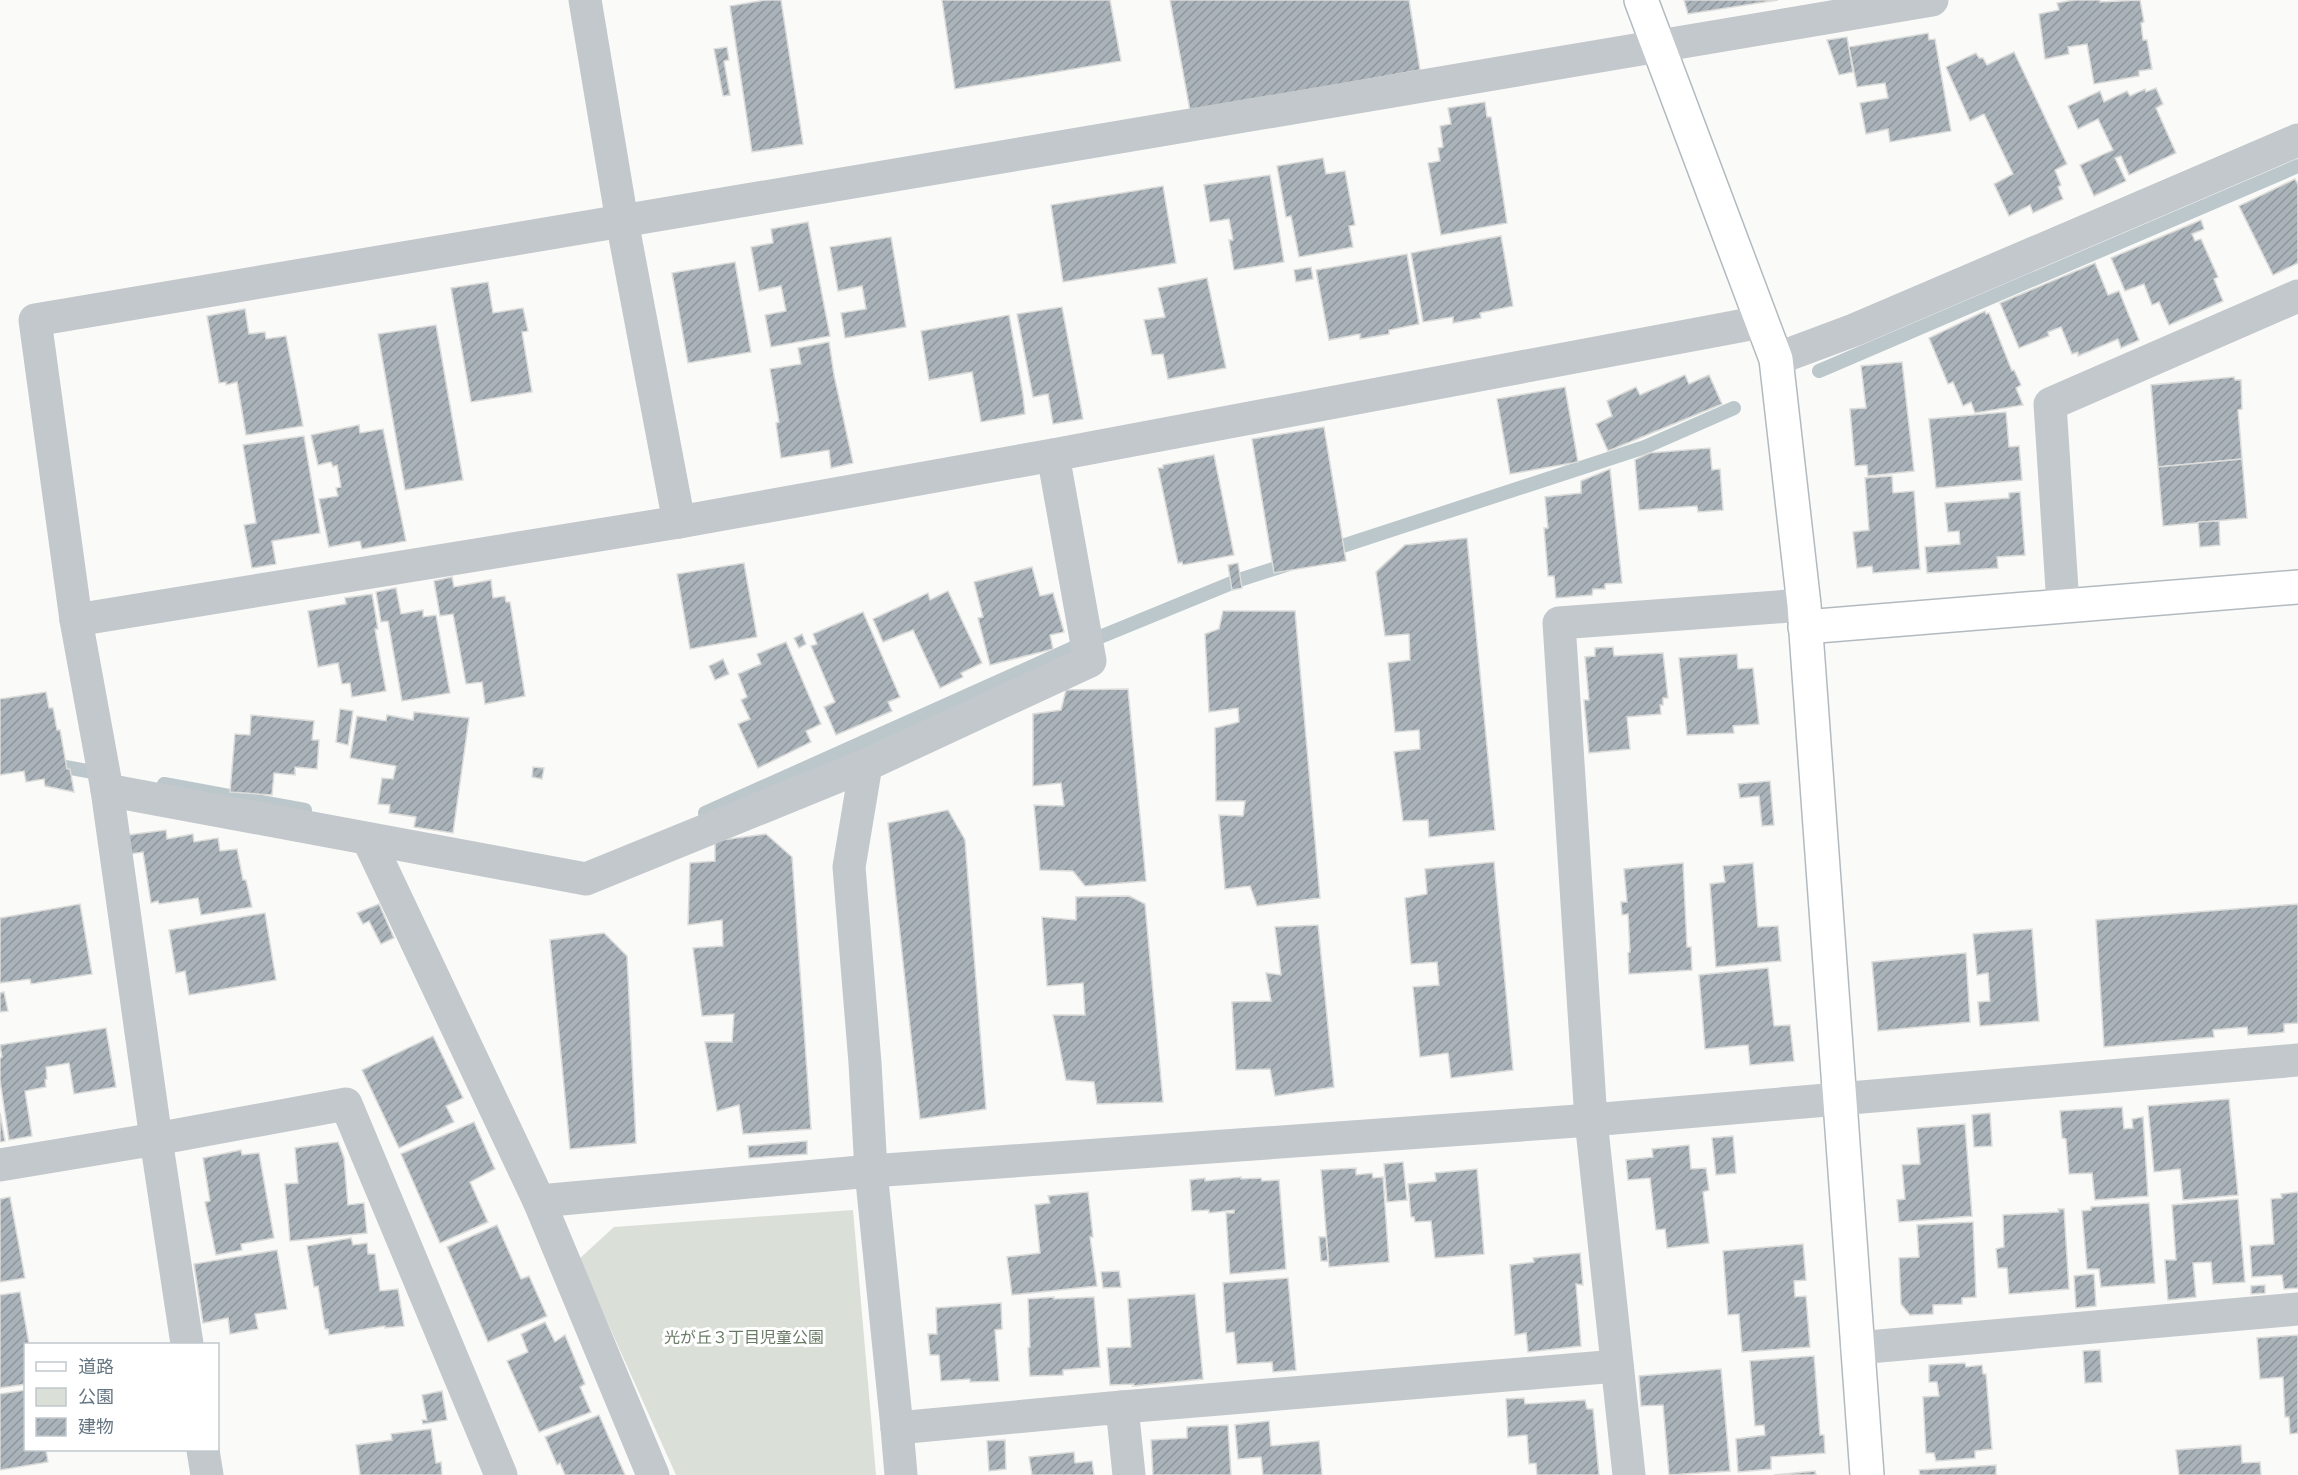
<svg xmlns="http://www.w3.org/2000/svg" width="2298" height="1475" viewBox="0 0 2298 1475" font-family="'IBM Plex Sans','Noto Sans JP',sans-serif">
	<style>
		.park { fill: #dadfd7 }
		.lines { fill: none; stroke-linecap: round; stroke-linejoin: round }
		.stream { stroke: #bbc7cb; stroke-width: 14 }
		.building { fill: url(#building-hatch); stroke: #dcdcda; stroke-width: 1.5 }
		.secondary-casing { stroke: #b3babf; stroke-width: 36 }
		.street { stroke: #c3c8cc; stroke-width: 33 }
		.secondary { stroke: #fff; stroke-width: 33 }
		.labels { text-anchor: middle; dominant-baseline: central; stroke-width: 6; stroke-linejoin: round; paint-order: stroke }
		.park-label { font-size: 16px; fill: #687a64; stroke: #fff }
	</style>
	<defs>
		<pattern id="building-hatch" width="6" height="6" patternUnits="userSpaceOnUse" patternTransform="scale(1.5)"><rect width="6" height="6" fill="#aab3b9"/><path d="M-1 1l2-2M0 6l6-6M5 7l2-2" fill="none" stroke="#8e969c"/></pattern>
	</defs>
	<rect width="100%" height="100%" fill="#fafaf8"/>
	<path class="park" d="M853,1210L876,1475H676L579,1259L614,1227Z"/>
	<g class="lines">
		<g class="stream">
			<path d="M1819,371L2298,166"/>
			<path d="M1327,551L1645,447L1734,408"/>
			<path d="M49,764L104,774"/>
			<path d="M164,784L305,810"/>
			<path d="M705,813L1073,648L1239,580L1289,564"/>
		</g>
	</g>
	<g class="building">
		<path d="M766,0H781L803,144L752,152L730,6Z"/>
		<path d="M942,0H1110L1121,61L955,89Z"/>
		<path d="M1170,0H1409L1420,70L1190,111Z"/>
		<path d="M1684,0H1778L1688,14Z"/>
		<path d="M2074,0H2100V2L2140,0L2144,22L2141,23L2143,40H2147L2152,69L2139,71V76L2094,84L2087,44L2068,47L2069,54L2045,59L2039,14L2059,10L2057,3Z"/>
		<path d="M1928,33L1929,40L1935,39L1951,131L1890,142L1888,129L1866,134L1860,103L1888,98L1885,83L1857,87L1849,47Z"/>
		<path d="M1847,37L1853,72L1839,75L1827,40Z"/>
		<path d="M727,47L729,60L724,61L730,95L723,96L714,49Z"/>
		<path d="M2014,52L2067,164L2055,170L2061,185L2058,187L2063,199L2033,213L2030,205L2009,216L1994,184L2013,174L1984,114L1970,121L1946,67L1976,53L1979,58H1983L1987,65Z"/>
		<path d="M2156,88L2163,104L2156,108L2176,153L2129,175L2121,156L2115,158L2126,181L2094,196L2080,165L2113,150L2098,119L2078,129L2068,106L2100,91L2104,102L2127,91L2130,96L2145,89L2146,92Z"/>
		<path d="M1485,102L1487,117H1491L1507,223L1441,235L1428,163L1440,161L1438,148L1443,147L1440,126L1451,124L1448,108Z"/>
		<path d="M1323,158L1326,174L1345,171L1355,225L1349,226L1353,247L1299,257L1291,216L1286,217L1277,166Z"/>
		<path d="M1270,175L1284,262L1234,270L1229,240H1233L1229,219L1210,222L1204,185Z"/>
		<path d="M2295,179L2298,184V263L2273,275L2239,206Z"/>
		<path d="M1163,186L1176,263L1063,282L1051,205Z"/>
		<path d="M2201,220L2204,229L2192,234L2195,241L2201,239L2218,277L2214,279L2223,301L2169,325L2159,302L2152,305L2144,284L2125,291L2111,258Z"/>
		<path d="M808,222L830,336L771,347L765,315L786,311L781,286L759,291L751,247L773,243L771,229Z"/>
		<path d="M1501,236L1513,306L1480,313L1481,318L1453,323V317L1423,322L1411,253Z"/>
		<path d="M891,237L906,327L845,338L841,313L866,309L862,286L838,291L830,247Z"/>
		<path d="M1407,254L1419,324L1389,330V334L1360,339V334L1329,340L1316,270Z"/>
		<path d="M735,262L751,352L688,363L672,273Z"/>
		<path d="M2095,263L2108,295L2119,291L2139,340L2121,348L2118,339L2078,356V352L2072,354L2061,327L2048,332L2049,336L2019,348L2000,303Z"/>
		<path d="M1311,267L1313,279L1296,282L1294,270Z"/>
		<path d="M1207,278L1226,368L1168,379L1163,354L1152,355L1144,320L1165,317L1158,288Z"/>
		<path d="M488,282L493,313L523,308L528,331L522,332L532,392L471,402L451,288Z"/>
		<path d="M1062,307L1083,419L1053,424L1048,394L1033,397L1017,314Z"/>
		<path d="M245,309L249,334L265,332L266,339L286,336L303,426L246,435L237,382L226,385V382L219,383L207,316Z"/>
		<path d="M1985,311L1986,314L1989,313L2012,371L2014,370L2021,385L2016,388L2023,405L1975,413L1971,402L1963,406L1953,382L1948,384L1929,338Z"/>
		<path d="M1009,315L1023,395L1025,414L981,422L972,372L929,380L921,331Z"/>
		<path d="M436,325L463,480L405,490L378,334Z"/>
		<path d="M829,342L834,375L853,463L831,468L829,450L781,458L776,423L779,422L770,369L801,364L798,348Z"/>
		<path d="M1902,362L1914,471L1868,476L1867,465L1855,466L1850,409L1866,408L1861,366Z"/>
		<path d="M1685,375L1689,384L1709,375L1722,404L1608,451L1596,424L1612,416L1607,401L1636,387L1640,395Z"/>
		<path d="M2234,377L2235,380H2241L2242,409L2238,410L2242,459L2158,467L2151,385Z"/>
		<path d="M1565,387L1578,462L1510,474L1497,399Z"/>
		<path d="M2006,412L2009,447L2019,446L2022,480L1936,488L1929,419Z"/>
		<path d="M359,425L360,433L383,429L406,541L362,549L360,541L329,547L319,499L338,496L336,488L341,487L337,465L333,467L331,462L318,465L311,435Z"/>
		<path d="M1324,427L1346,561L1274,573L1252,439Z"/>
		<path d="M304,436L320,533L272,541L276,564L252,568L244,525L256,523L243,445Z"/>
		<path d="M1710,448L1712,470L1720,469L1723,510L1698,512L1697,506L1639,510L1635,460L1649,453Z"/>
		<path d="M1214,455L1234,555L1183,565L1182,562L1178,563L1158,468H1163V465Z"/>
		<path d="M2242,459L2247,518L2163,526L2158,467Z"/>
		<path d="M1610,469L1622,583L1605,584V589H1593L1592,595L1556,598L1554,576H1548L1544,528H1548L1545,497L1581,493V481Z"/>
		<path d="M1892,476L1893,493L1914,491L1920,569L1873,573L1872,566L1857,568L1853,532L1869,530L1865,478Z"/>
		<path d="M2020,492L2025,555L1997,557L1998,568L1927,573L1925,547L1960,544L1959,531L1948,532L1945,503L2009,498V493Z"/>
		<path d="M2219,521L2220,545L2200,547L2198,522Z"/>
		<path d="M1467,538L1495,830L1429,837L1428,820L1403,821L1394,752L1420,749L1419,730L1395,732L1388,663L1410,660L1409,634L1385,636L1376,572L1405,545Z"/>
		<path d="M744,563L757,637L690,649L677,574Z"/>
		<path d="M1238,563L1242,588L1232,590L1228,565Z"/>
		<path d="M1032,567L1040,596L1053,593L1064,632L1050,635L1053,649L990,665L978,618L983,617L974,582Z"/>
		<path d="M452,577L454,587L491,580L493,598L505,596L506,602H510L525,696L485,704L482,682L466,684L453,614L440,616L434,581Z"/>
		<path d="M396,588L401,614L423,610V617L436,615L450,693L402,701L388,621L381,622L376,592Z"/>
		<path d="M948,591L982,663L961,673L963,677L940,688L913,630L883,642L873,619L928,593L930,600Z"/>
		<path d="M372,594L378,629H375L386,691L352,697L350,683L342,684L338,663L318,667L308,611L346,604L345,598Z"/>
		<path d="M1223,611H1295L1320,898L1257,906L1250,886L1225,889L1219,815L1243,816L1245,801H1216L1215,728L1239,722L1238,708L1209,712L1205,634L1219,629Z"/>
		<path d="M863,612L900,697L888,702L892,711L836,735L824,707L835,702L811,646L817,644L813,634Z"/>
		<path d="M802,634L806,644L799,648L794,638Z"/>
		<path d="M786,642L821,724L806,731L811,742L758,768L738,724L750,719L741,700L747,697L738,674L761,664L757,654Z"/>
		<path d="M1613,647L1614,656L1663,653L1668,698H1663V705H1660L1661,714L1627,717L1630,749L1589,753L1584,700H1589L1585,657L1595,656V648Z"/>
		<path d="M1737,654L1738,669L1753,668L1759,724L1733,726L1734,733L1687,735L1679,658Z"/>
		<path d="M723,659L729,674L715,680L709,666Z"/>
		<path d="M1128,689L1146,881L1085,886L1073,871L1040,870L1034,805L1064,806L1061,783L1033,786V714L1061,710L1066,690Z"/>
		<path d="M46,692L49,708H53L57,730H60L67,769H70L74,792L45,786L44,779L26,782L24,771L0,775V699Z"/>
		<path d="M340,709L353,711L348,745L336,742Z"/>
		<path d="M414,712L469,718L453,833L414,827L416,817L389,813L390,805L378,804L382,778L393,779L396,766L350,758L357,716L386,721L387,715L413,720Z"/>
		<path d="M251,715L314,721L312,740H319L317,769L295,767V775L274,773L272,795L230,792L235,734L250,735Z"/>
		<path d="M533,767L544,768L542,779L532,777Z"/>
		<path d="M1770,781L1774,825L1762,826L1759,796L1740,798L1738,784Z"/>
		<path d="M948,810L965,840L986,1109L920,1119L888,823Z"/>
		<path d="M166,830L167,839L193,834L194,842L218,838L220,851L237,849L243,880H246L252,907L201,915L198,898L159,904L158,901L151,903L143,852L130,854L128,835Z"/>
		<path d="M766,834L792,857L811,1129L743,1134L739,1105L717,1111L705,1042H732L734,1014L702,1016L693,948L723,946L722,920L688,925L690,863L715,861V841Z"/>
		<path d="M1494,862L1513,1070L1451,1078L1448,1053L1420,1057L1413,987L1439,985L1437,962L1411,964L1405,898L1427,894L1425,869Z"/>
		<path d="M1683,863L1687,947H1691L1692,970L1629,974L1628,953L1630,952L1628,914L1622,915L1621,902H1627L1624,869Z"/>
		<path d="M1753,863L1758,927L1778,926L1781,961L1716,967L1710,884L1725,882L1723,866Z"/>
		<path d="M1129,896L1145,904L1163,1102L1097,1104L1094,1082L1066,1080L1053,1015H1085L1083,983L1047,986L1042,917L1076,920V897Z"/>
		<path d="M80,904L92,974L31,984L30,979L0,983V918Z"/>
		<path d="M379,904L394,938L381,944L369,921L363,924L357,913Z"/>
		<path d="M2298,904V1023L2284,1024V1032L2277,1033L2248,1035L2247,1027L2213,1030L2214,1037L2104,1047L2096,920Z"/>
		<path d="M265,913L276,980L189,995L185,971L176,973L169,930Z"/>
		<path d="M1318,925L1334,1087L1275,1096L1270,1069L1236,1070L1232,1002L1271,1001L1266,973L1281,975L1275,927Z"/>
		<path d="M2032,929L2039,1021L1980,1026L1978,1002L1990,1001L1988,973L1977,975L1973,934Z"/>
		<path d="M604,933L627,956L636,1143L570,1149L550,940Z"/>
		<path d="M1966,953L1970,1022L1878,1031L1872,962Z"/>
		<path d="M1768,968L1774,1026L1790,1025L1794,1061L1750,1065L1748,1045L1705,1049L1699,975Z"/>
		<path d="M4,992L8,1011L0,1012V993Z"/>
		<path d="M106,1028L116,1087L74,1094L69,1063L46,1067L47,1079L45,1080L46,1087L25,1091L32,1136L9,1140L0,1080V1058L2,1057L0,1045Z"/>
		<path d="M433,1036L463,1098L446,1106L454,1122L399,1148L362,1070Z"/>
		<path d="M2229,1099L2238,1195L2183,1200L2180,1169L2154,1172L2148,1106Z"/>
		<path d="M2122,1107L2124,1129L2133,1128L2132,1119L2143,1117L2148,1196L2095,1200L2092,1173L2069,1174L2066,1139L2062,1138L2060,1111Z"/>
		<path d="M0,1113L5,1141L0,1142Z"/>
		<path d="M1990,1113L1992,1146L1974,1147L1972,1115Z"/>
		<path d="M474,1122L495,1169L470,1182L488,1222L440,1243L401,1154Z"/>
		<path d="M1965,1124L1972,1216L1899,1222L1897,1200L1905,1199L1902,1165L1920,1164L1917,1128Z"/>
		<path d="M1733,1136L1736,1173L1716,1175L1712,1138Z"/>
		<path d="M807,1141V1154L749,1158L748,1146Z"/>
		<path d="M338,1142L344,1158L348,1205L364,1203L367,1233L290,1241L285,1184L298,1183L295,1148Z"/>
		<path d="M1689,1145L1691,1169L1706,1168L1709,1190L1703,1192L1709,1243L1667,1248L1665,1229L1656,1230L1650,1178L1628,1180L1626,1160L1653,1157L1652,1149Z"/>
		<path d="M241,1150L242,1155L259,1153L274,1238L241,1244L242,1250L216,1255L205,1202L210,1201L203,1158Z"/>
		<path d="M1403,1162L1407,1200L1387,1202L1384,1164Z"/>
		<path d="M1356,1168V1175L1372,1173L1373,1178L1383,1177L1389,1262L1329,1267L1321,1170Z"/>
		<path d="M1477,1169L1484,1254L1435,1258L1431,1221L1415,1222L1414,1217H1411L1408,1184L1436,1181L1435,1173Z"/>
		<path d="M1241,1177V1179L1261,1178L1262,1181L1279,1180L1286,1269L1230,1274L1226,1213H1234V1210L1209,1213V1210L1192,1211L1190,1180L1205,1178V1181Z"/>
		<path d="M1088,1192L1093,1237H1090L1097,1286L1012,1295L1007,1257L1040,1253L1035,1205L1050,1203L1048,1196Z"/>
		<path d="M2298,1192V1288L2284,1289L2282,1275L2252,1277L2250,1246L2274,1244L2271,1199L2282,1198L2281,1194Z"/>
		<path d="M10,1197L25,1278L0,1282V1199Z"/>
		<path d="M2238,1199L2245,1282L2213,1284L2211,1262L2193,1263L2196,1297L2168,1300L2165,1260H2176L2172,1205Z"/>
		<path d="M2149,1203L2155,1283L2101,1287L2099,1269H2087L2082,1211L2091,1210V1207Z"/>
		<path d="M2058,1209H2064L2069,1289L2009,1294L2007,1268H1998L1996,1249L2004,1247L2003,1215L2059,1212Z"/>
		<path d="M1973,1222L1976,1297L1962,1298V1304L1933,1305V1314L1910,1315L1901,1304L1899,1258L1919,1257L1917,1225Z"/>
		<path d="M497,1225L521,1279L529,1276L547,1316L488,1342L447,1247Z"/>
		<path d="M1319,1237H1326L1328,1261H1321Z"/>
		<path d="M351,1238L353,1245L367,1243L368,1254H375L380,1291L398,1289L404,1326L385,1328V1326L329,1335L328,1329H325L318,1286L314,1287L307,1246Z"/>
		<path d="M1803,1244L1806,1280L1794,1281L1795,1297L1806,1296L1810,1347L1742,1352L1739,1314L1728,1315L1723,1251Z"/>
		<path d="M277,1250L287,1309L255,1314L258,1329L230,1334L228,1318L203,1323L194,1264Z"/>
		<path d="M1580,1253L1583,1285L1576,1284L1581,1346L1528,1352L1526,1333L1515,1335L1510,1265L1534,1262L1533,1258Z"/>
		<path d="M1119,1271L1121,1287L1103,1288L1101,1272Z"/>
		<path d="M2094,1274L2096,1306L2076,1308L2074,1276Z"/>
		<path d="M1288,1278L1296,1370L1273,1372L1272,1362L1237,1364L1234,1332L1226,1333L1223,1283Z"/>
		<path d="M2265,1285V1293L2251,1294V1286Z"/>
		<path d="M20,1292L29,1344H26V1384L0,1388V1295Z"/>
		<path d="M1195,1294L1203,1379L1133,1386L1134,1384L1110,1385L1107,1348L1131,1347L1128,1299Z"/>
		<path d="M1054,1297V1299L1094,1297L1100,1367L1063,1370V1375L1030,1376L1028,1348L1030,1347L1028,1299Z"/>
		<path d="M1001,1303L1002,1329L995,1330L999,1381L970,1382V1379L941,1381L939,1355H930L928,1334H937L936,1308Z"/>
		<path d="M545,1322L555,1342L565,1335L585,1384L580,1387L591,1412L539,1432L507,1361L528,1352L521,1334Z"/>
		<path d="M2298,1335V1433L2290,1434L2289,1417H2285L2283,1377L2260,1379L2257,1338Z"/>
		<path d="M2100,1350L2102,1382L2085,1383L2083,1351Z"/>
		<path d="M1814,1356L1820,1435H1824L1825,1453L1771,1457V1469L1738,1472L1736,1439L1765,1435L1764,1425L1755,1426L1750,1361Z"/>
		<path d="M1965,1363L1966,1367L1982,1365L1983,1374H1986L1992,1449L1975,1451V1458L1936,1461L1934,1453H1926L1923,1397L1939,1396L1937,1382H1929V1365Z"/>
		<path d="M1721,1369L1730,1471L1669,1475L1663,1405L1641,1406L1639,1376Z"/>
		<path d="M26,1390V1450H46L48,1462L0,1470V1394Z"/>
		<path d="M442,1391L447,1420L423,1424L422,1420H427L422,1395Z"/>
		<path d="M1524,1398L1525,1404L1585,1400L1587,1409H1593L1599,1475H1537L1536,1463L1529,1464L1527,1435L1508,1437L1506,1399Z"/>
		<path d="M599,1415L625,1475H565L560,1463L557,1465L545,1437Z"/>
		<path d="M1269,1421L1271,1446L1319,1441L1322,1475H1263L1261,1457L1238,1459L1235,1425Z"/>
		<path d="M1228,1425L1231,1475H1153L1151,1440L1187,1438V1427Z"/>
		<path d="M431,1429L436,1463L441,1462L442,1475H360L356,1445L392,1440L391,1434Z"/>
		<path d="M1005,1440L1006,1469L989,1471L987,1441Z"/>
		<path d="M2241,1445L2242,1463L2260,1462L2261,1475H2179L2176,1450Z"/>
		<path d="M1074,1452L1075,1463L1092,1461L1094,1475H1032L1029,1457Z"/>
		<path d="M1996,1465V1475H1920L1919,1470Z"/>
		<path d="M1815,1471L1816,1475H1774Z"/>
	</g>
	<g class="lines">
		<defs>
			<g id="secondary">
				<path d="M1641,0L1776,359L1804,605L1867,1475"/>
				<path d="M1805,627L2298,587"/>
			</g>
		</defs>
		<use href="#secondary" class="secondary-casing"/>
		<g class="street">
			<path d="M585,0L622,221L679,522L1053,455L1761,322"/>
			<path d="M1776,359L1854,330L2298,140"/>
			<path d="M1053,455L1090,661L866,765L849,867L865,1063L871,1171L897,1428L1122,1407L1129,1475"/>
			<path d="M2063,605L2050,404L2298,296"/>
			<path d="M76,620L679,522"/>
			<path d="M107,790L76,620L35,320L1932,0"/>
			<path d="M368,839L539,1201"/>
			<path d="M0,1165L156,1139L187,1344"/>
			<path d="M1857,1348L2298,1309"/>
			<path d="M1122,1407L1617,1366"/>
			<path d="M897,1428L901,1475"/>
			<path d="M203,1450L207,1475"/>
			<path d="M501,1475L346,1104L156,1139L107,790L586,879L866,765"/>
			<path d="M653,1475L539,1201L871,1171L1591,1120L2298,1060"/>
			<path d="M1629,1475L1591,1120L1559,623L1804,605"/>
		</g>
		<use href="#secondary" class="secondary"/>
	</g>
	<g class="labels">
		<g class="park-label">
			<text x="744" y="1337">光が丘３丁目児童公園</text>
		</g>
	</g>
	<rect x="24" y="1343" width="195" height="108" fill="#ffffff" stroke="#c1c8cd" stroke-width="1.5"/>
	<rect x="36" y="1362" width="30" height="9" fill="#ffffff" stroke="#c1c8cd" stroke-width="1.5"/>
	<text x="78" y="1373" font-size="18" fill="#657683">道路</text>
	<rect x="36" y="1388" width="30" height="18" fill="#dadfd7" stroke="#c1c8cd" stroke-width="1.5"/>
	<text x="78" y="1403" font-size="18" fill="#657683">公園</text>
	<rect x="36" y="1418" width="30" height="18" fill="url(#building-hatch)" stroke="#c1c8cd" stroke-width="1.5"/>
	<text x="78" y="1433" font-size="18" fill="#657683">建物</text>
</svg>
